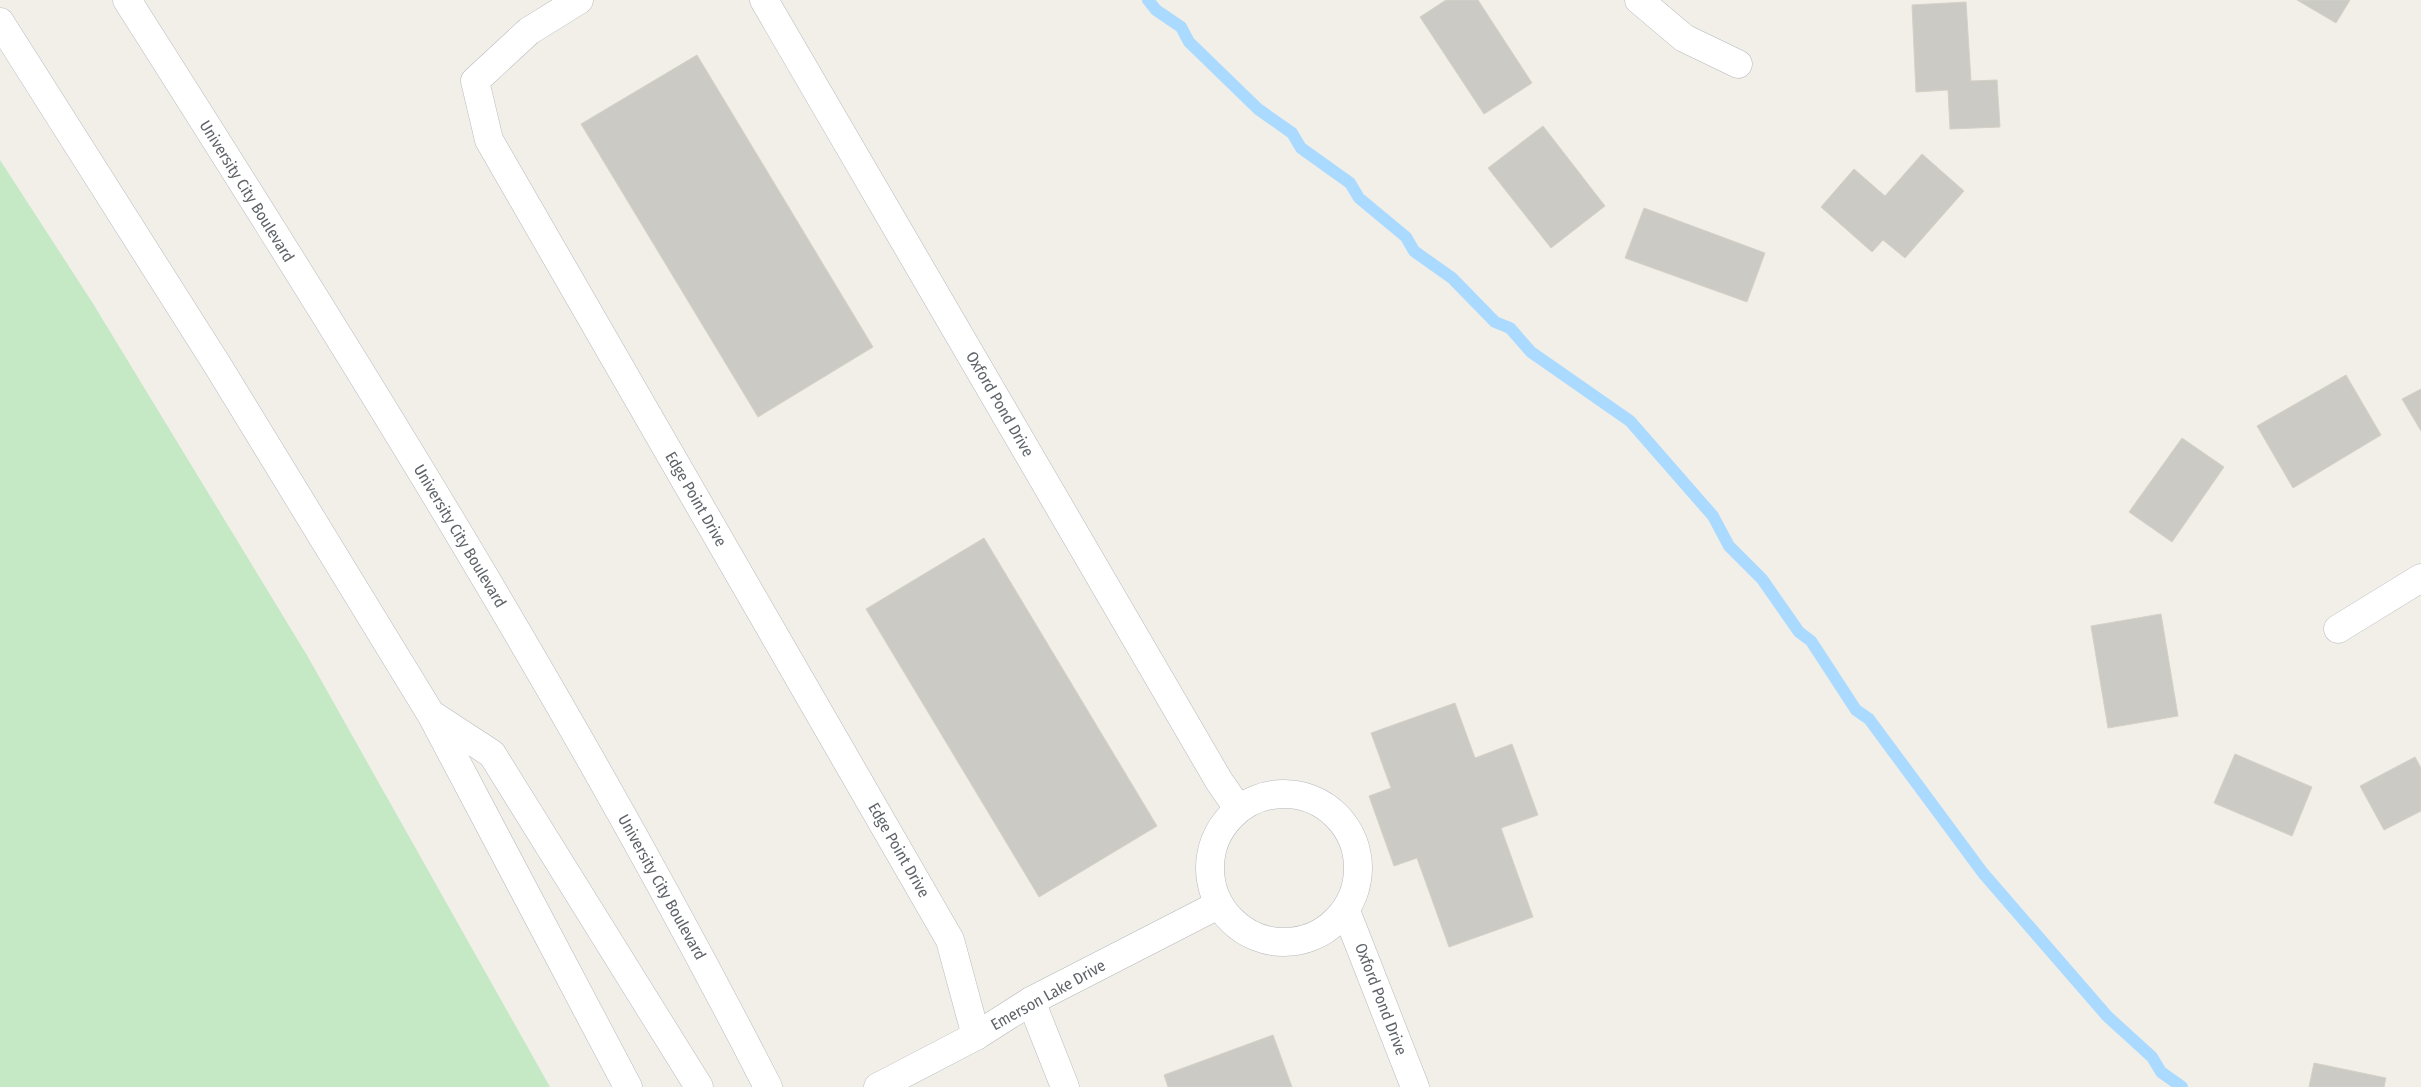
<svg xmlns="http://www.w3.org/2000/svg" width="2421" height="1087" viewBox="0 0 2421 1087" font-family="'Fira Sans Condensed',sans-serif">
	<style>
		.green { fill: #c5e8c5 }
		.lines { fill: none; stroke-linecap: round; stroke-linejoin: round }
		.stream { stroke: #aadaff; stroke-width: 12 }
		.building { fill: #cccac5; stroke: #d6d1c6 }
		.minor-casing { stroke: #b5b8bc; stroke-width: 29 }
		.secondary-casing { stroke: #b6babf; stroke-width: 29 }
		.minor { stroke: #fff; stroke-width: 28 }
		.secondary { stroke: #fff; stroke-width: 28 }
		.labels { text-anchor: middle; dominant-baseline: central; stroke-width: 4; stroke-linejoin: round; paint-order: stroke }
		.street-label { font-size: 16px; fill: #5f6368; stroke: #fff }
	</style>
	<rect width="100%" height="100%" fill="#f1efe8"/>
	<path class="green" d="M0,160L92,302L308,657L550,1087H0Z"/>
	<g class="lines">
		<path class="stream" d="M1148,0L1156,10L1181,27L1189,42L1258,109L1292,133L1301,148L1350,183L1359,198L1406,237L1414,251L1452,278L1495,322L1510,328L1531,352L1630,421L1713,516L1729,546L1762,579L1799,632L1811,641L1856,710L1869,719L1983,873L2107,1016L2152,1057L2161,1072L2182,1087"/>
	</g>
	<g class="building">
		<path d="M1446,0H1478L1532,83L1484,114L1420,17Z"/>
		<path d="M2297,0H2350L2336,23Z"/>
		<path d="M1966,2L1971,81L1997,80L2000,127L1950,129L1948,90L1916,92L1912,5Z"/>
		<path d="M697,55L873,347L758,417L581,124Z"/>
		<path d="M1543,126L1605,206L1551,248L1488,168Z"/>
		<path d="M1922,154L1964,191L1905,258L1883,240L1872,252L1821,207L1854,169L1885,196Z"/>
		<path d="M1644,208L1765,253L1747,302L1625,258Z"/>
		<path d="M2346,375L2381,435L2293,488L2257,426Z"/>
		<path d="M2421,389V431L2402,399Z"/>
		<path d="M2182,438L2224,467L2172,542L2129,512Z"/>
		<path d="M984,538L1157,826L1039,897L866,609Z"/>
		<path d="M2161,614L2178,716L2108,728L2091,626Z"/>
		<path d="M1455,703L1475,758L1512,744L1538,815L1501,828L1533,917L1449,947L1417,858L1394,866L1369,796L1391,788L1371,733Z"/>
		<path d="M2235,754L2312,787L2292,836L2214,803Z"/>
		<path d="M2415,757L2421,768V811L2384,830L2360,786Z"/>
		<path d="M1273,1035L1292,1087H1168L1164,1075Z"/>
		<path d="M2314,1063L2386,1078L2384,1087H2309Z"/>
	</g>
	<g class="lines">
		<defs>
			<g id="minor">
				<path d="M579,0L529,31L475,81L489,140L950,940L976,1036"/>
				<path d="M764,0L1219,781L1237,807"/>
				<path d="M1639,0L1684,38L1738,64"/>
				<path d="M2338,629L2421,578"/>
				<circle cx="1284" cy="868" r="74"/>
				<path d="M1346,911L1415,1087"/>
				<path d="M1031,1001L1065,1087"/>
				<path d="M878,1087L976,1036L1031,1001L1218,905"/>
			</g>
			<g id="secondary">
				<path d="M127,0C353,355 576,712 768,1087"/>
				<path d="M0,22L218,366L432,716L628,1087"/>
				<path d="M434,716L492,754L699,1087"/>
			</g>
		</defs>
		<use href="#minor" class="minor-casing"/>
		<use href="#secondary" class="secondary-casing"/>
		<use href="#minor" class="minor"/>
		<use href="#secondary" class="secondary"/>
	</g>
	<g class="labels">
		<g class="street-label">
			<text transform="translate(247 191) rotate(58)">University City Boulevard</text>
			<text transform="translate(1000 404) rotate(60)">Oxford Pond Drive</text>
			<text transform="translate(696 499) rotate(60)">Edge Point Drive</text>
			<text transform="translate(460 536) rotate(59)">University City Boulevard</text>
			<text transform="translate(899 850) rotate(60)">Edge Point Drive</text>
			<text transform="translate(662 887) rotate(61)">University City Boulevard</text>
			<text transform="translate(1048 995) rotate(-29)">Emerson Lake Drive</text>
			<text transform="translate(1381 999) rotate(69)">Oxford Pond Drive</text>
		</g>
	</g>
</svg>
